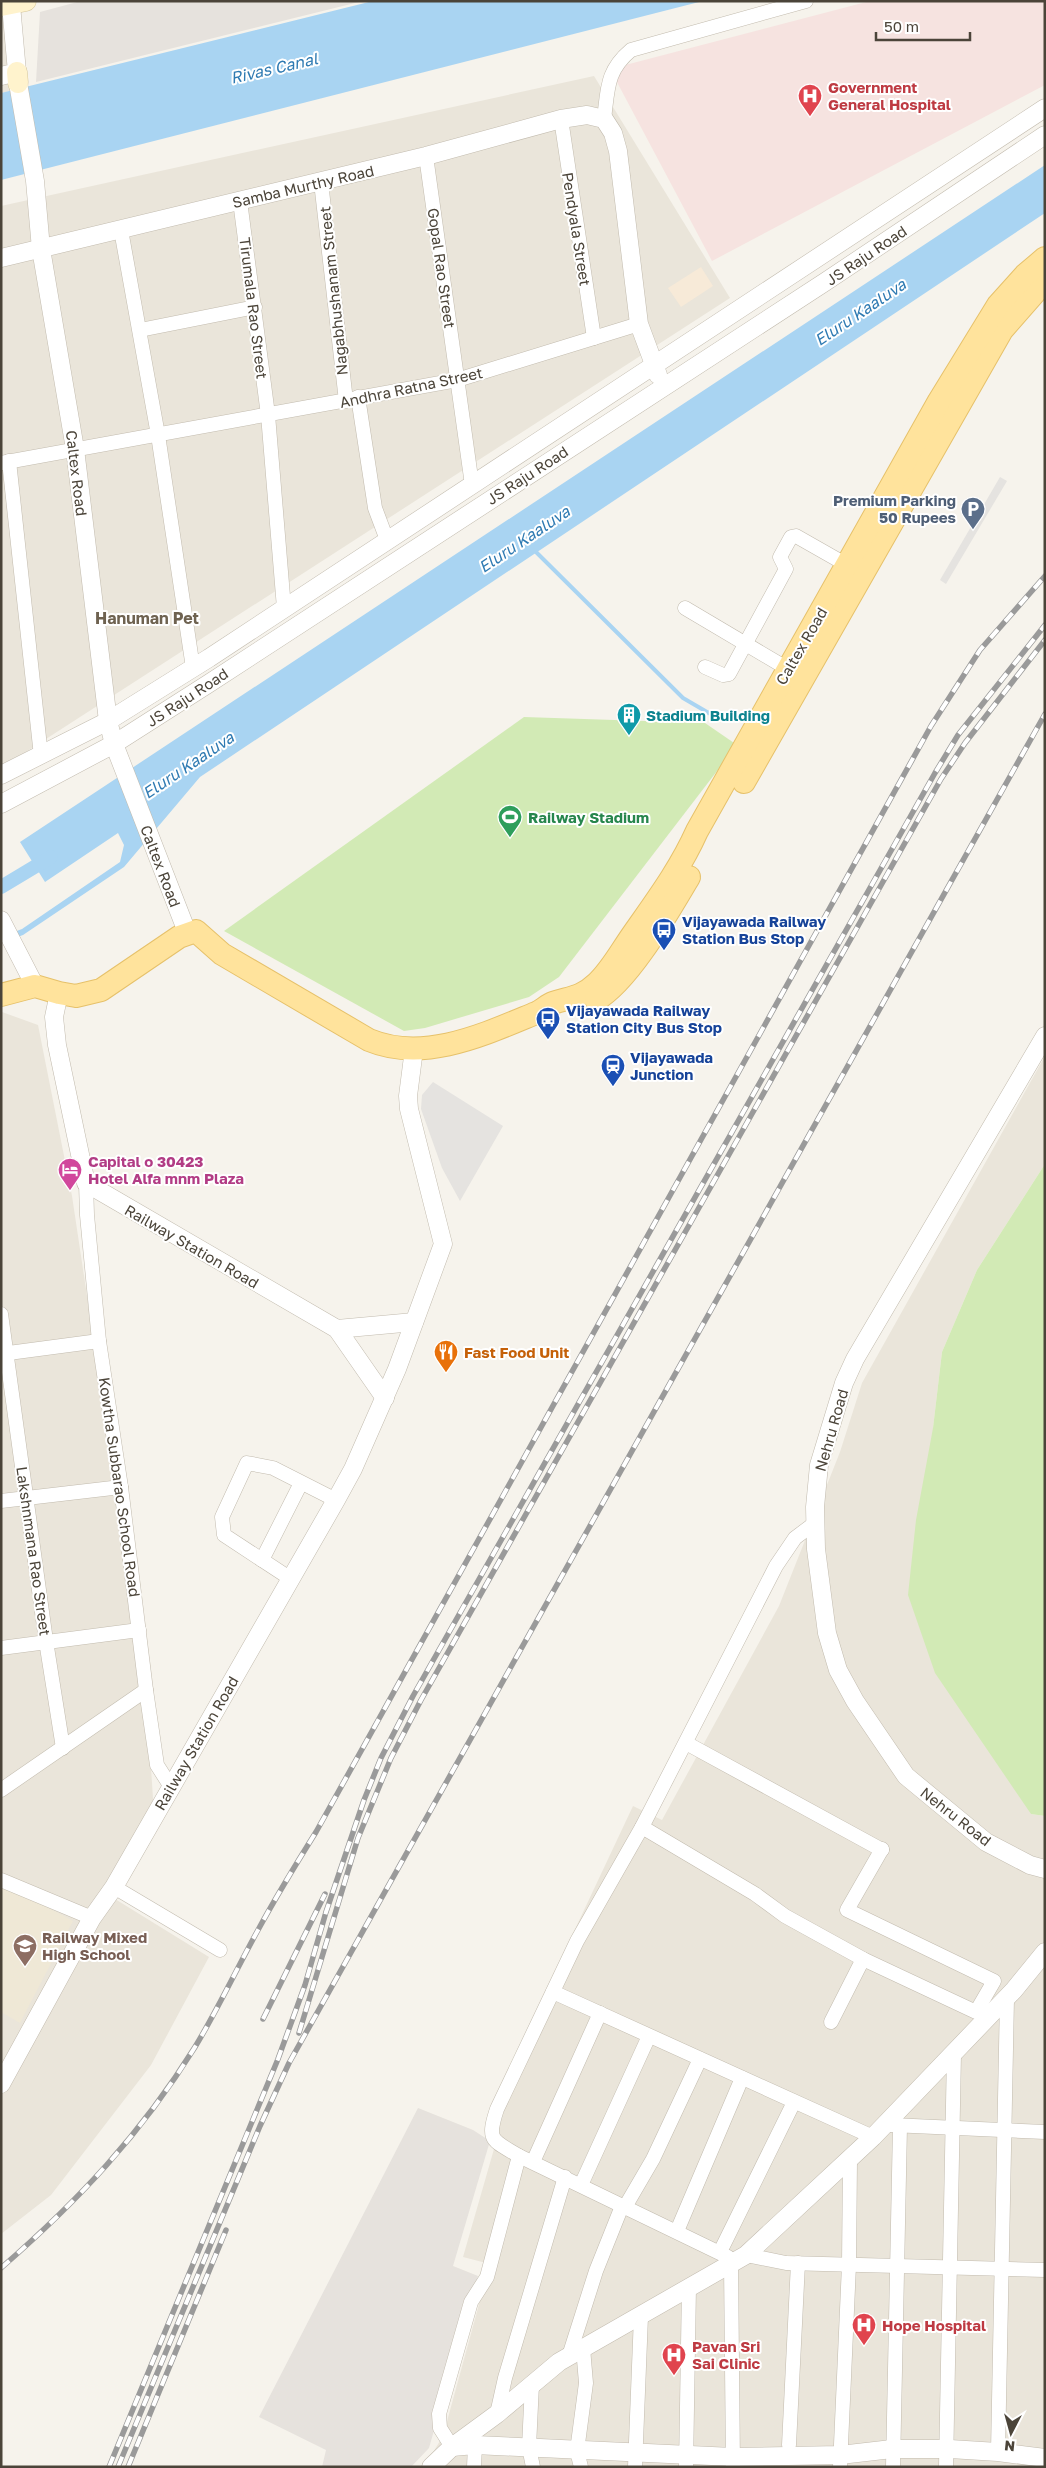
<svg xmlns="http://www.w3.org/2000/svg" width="1046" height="2468" viewBox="0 0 1046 2468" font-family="'Golos Text',sans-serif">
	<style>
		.residential { fill: #eae5da }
		.commercial { fill: #f7ead8 }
		.industrial { fill: #e6e2dd }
		.education { fill: #efe8d6 }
		.medical { fill: #f6e3e0 }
		.green { fill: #d2eab5 }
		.parking { fill: #e5e3e0 }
		.water { fill: #a9d4f2 }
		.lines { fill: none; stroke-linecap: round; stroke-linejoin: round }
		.stream { stroke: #a9d4f2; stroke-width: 4 }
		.canal { stroke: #a9d4f2; stroke-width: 14 }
		.minor-casing { stroke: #c2bbae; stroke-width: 15 }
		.tertiary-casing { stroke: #c2bbae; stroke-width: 19 }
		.secondary-casing { stroke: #d6c79b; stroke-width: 21 }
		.primary-casing { stroke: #e6c16a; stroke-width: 24 }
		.minor { stroke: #fff; stroke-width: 14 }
		.tertiary { stroke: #fff; stroke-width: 18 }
		.secondary { stroke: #fff3cd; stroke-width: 20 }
		.primary { stroke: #ffe39c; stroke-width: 22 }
		.rail-casing { stroke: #9a9a9a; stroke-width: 5.5 }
		.rail { stroke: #fff; stroke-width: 4; stroke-dasharray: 11; stroke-linecap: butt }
		.labels { text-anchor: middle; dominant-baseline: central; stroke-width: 4; stroke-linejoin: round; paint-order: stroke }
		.health-label { font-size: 15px; font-weight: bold; fill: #be3a42; stroke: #fff; text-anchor: start }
		.street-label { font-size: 15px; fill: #4b4439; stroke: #fff }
		.service-label { font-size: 15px; font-weight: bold; fill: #4e5e75; stroke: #fff; text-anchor: end }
		.culture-label { font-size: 15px; font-weight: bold; fill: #0d838f; stroke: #fff; text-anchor: start }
		.leisure-label { font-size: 15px; font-weight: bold; fill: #27864d; stroke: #fff; text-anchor: start }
		.transit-label { font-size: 15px; font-weight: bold; fill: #164399; stroke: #fff; text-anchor: start }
		.hotel-label { font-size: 15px; font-weight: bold; fill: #b23c85; stroke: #fff; text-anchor: start }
		.food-label { font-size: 15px; font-weight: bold; fill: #c56008; stroke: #fff; text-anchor: start }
		.education-label { font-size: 15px; font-weight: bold; fill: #785e54; stroke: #fff; text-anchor: start }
		.water-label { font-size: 16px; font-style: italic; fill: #2e7ab2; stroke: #fff }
		.neighbourhood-label { font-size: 16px; font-weight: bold; fill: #6e6250; stroke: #fff }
	</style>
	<rect width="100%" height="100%" fill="#f6f3ec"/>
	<g class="residential">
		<path d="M1,1H22L19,89L1,93Z"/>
		<path d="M594,76L730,298L1,768V206Z"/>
		<path d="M2,1012L38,1025L72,1196L146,1689L155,1830L115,1899L209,1957L151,2065L51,2195L1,2234Z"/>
		<path d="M1045,1056V1164L977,1270L942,1352L933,1428L1031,1814L1045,1816V2467H424L443,2436L490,2264L463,2257L494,2149V2106L545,1993L633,1806L662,1820L779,1606L840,1452L862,1383Z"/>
	</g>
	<path class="commercial" d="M701,267L713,286L681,307L668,288Z"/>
	<g class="industrial">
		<path d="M81,1H363L36,82L40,12Z"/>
		<path d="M418,2108L473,2130L490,2141L453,2266L478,2276L429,2448L411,2467H322L326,2450L259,2417Z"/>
	</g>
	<path class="education" d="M1,1882L73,1921L20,2023L1,2012Z"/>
	<path class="medical" d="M870,1H1045V85L712,261L610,69Z"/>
	<g class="green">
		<path d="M524,717L705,723L737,745L559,977L529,997L425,1028L404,1031L224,931Z"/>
		<path d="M1045,1164V1816L1031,1814L935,1673L908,1595L916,1520L933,1428L942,1352L977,1270Z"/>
	</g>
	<g class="parking">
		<path d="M1000,477L1007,481L946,584L940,580Z"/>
		<path d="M433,1082L503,1126L460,1201L442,1168L421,1109L422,1095Z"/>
	</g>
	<g class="water">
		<path d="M373,1H703L1,180V93Z"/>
		<path d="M1045,165V213L200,777L124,867L23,935L1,943V937L22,929L120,862L124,845L118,833L45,882L20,842Z"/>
	</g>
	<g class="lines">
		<path class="stream" d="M534,550L683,698L719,719"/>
		<path class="canal" d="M1,887L51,857"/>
		<defs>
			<g id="minor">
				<path d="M561,119L594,338"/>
				<path d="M604,119C608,89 606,71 631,50L806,1"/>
				<path d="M426,156L472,485"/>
				<path d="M321,182L346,401"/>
				<path d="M240,201L268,415L284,608"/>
				<path d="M121,230L158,435L193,668"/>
				<path d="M140,330L255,307"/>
				<path d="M358,397L375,508L387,540"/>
				<path d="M9,461L41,756"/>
				<path d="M1,463L457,380L639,324"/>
				<path d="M685,608L788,669"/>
				<path d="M705,667L723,675L729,674L786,569L780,557L791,537L796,536L847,565"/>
				<path d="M86,1183L87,1215L99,1341L121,1487L146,1690L157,1765L171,1787"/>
				<path d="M1,1314L46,1641L63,1748"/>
				<path d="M1,1354L99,1341"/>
				<path d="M1,1501L121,1487"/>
				<path d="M262,1560L301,1483"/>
				<path d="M291,1579L224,1535L222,1517L247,1463L273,1468L336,1500"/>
				<path d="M1,1648L139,1630"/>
				<path d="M686,1743L882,1850"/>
				<path d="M1,1790L146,1690"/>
				<path d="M642,1827L755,1894L785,1916L863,1959"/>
				<path d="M1,1880L92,1918"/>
				<path d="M114,1887L220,1950"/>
				<path d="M553,1992L873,2137"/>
				<path d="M831,2022L863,1959L976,2012L994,1981L847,1910L882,1849"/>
				<path d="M891,2125L1045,2132"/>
				<path d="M533,2162L600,2013"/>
				<path d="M581,2185L649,2036"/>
				<path d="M625,2207L653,2159L700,2059"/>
				<path d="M677,2231L742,2078"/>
				<path d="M720,2252L794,2102"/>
				<path d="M746,2255L786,2263L1045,2270"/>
				<path d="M569,2356L596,2271L622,2206"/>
				<path d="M532,2384L529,2447L533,2467"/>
				<path d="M497,2414L505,2378L565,2177"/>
				<path d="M789,2445L798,2263"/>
				<path d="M452,2447L440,2428L439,2414L471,2302L487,2277L519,2156"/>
				<path d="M998,2452L1007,1998"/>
				<path d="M474,2467L475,2445"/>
				<path d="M581,2467L577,2451L586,2383L583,2348"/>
				<path d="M635,2467L641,2316"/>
				<path d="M686,2467L689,2286"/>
				<path d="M733,2467L731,2262L728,2257L519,2156C493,2140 486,2142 497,2109L577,1941L642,1827L776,1566L795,1538L815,1523"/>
				<path d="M840,2467L849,2265L850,2159"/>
				<path d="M893,2467L900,2126"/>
				<path d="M946,2467L954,2053"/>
			</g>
			<g id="tertiary">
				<path d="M1,76L17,72L11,5"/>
				<path d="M18,83L35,181L41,249L75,449L108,721L114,744L187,932"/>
				<path d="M1,258L426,156L561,119L587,115L604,119L613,133L618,151L639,324L658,375"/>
				<path d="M1,775L108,721L209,658L1045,108"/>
				<path d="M1,804L114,744L208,684L825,282L1045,135"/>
				<path d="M1,920L35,986"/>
				<path d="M59,993L54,1017L57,1045L86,1183L337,1329L385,1398"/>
				<path d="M1045,1036L855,1359L844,1383L819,1465L815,1507L816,1549L827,1633L838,1670L855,1701L906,1776L986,1842L1030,1865L1045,1869"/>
				<path d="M337,1329L414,1322"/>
				<path d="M1,2084L92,1918L114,1887L336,1500L353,1469L397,1369L443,1244L409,1109L408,1096L414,1049"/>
				<path d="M452,2447L475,2445L733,2457L840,2455L892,2449H950L998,2452L1045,2458"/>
				<path d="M431,2467L452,2447L497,2414L559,2362L746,2255L873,2137L1014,1990L1045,1952"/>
			</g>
			<g id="secondary">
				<path d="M1,6L26,1"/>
				<path d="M17,72L18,83"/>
			</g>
			<g id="primary">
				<path d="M744,782L1002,330L1045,281"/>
				<path d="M1,995L35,986L59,993L76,996L101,990L179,937L196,931L222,954L369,1040C424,1063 485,1034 536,1013C542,1011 547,1005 553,1003C571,997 581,998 597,983C611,970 621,951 633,934C656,901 680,869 697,831L939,401L998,305L1025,275L1045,258"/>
				<path d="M596,1000C630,980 668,912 689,877"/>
			</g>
		</defs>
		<use href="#minor" class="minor-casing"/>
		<use href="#tertiary" class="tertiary-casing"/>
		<use href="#secondary" class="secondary-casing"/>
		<use href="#primary" class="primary-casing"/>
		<use href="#minor" class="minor"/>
		<use href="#tertiary" class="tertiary"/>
		<use href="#secondary" class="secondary"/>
		<use href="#primary" class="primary"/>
		<defs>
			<g id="rail">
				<path d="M263,2019L325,1894"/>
				<path d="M299,2033L358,1838L391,1758L421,1700L941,779L965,743L1045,640"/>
				<path d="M1,2268C78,2201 141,2134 195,2047C218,2009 237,1968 258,1930C276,1897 296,1864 316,1832L931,726L980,650L1045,576"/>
				<path d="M109,2467L278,2059L305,1985L326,1912L364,1800L381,1758L413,1696L935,773L958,735L1045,625"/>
				<path d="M118,2467L260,2126L289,2063L1045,714"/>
				<path d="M128,2467L226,2230"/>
			</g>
		</defs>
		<use href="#rail" class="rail-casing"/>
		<use href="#rail" class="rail"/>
	</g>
	<defs>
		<symbol id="hospital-pin" viewBox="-11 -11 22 30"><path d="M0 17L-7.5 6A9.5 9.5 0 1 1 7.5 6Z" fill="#e0444e" stroke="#fff"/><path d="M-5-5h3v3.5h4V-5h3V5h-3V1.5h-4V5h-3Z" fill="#fff"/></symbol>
		<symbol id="parking-pin" viewBox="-11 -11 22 30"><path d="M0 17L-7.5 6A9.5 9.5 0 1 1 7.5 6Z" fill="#5c6f8a" stroke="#fff"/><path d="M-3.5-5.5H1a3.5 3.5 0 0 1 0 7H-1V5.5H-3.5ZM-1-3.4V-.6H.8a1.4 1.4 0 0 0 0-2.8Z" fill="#fff"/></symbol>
		<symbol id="building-pin" viewBox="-11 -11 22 30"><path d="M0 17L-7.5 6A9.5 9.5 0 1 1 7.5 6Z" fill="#0f9aa8" stroke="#fff"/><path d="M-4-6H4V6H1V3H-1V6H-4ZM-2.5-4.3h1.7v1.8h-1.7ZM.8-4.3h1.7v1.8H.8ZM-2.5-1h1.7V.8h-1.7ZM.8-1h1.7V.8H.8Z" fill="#fff"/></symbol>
		<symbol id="stadium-pin" viewBox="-11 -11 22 30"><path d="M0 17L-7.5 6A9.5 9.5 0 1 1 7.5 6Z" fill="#2e9e5b" stroke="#fff"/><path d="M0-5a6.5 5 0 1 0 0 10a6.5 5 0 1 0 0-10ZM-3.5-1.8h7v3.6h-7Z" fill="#fff"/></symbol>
		<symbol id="bus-pin" viewBox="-11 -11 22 30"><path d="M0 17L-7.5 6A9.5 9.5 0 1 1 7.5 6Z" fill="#1a4fb4" stroke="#fff"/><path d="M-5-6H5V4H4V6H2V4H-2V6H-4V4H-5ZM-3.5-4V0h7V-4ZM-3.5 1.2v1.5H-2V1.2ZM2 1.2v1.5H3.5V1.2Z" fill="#fff"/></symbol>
		<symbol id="station-pin" viewBox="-11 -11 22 30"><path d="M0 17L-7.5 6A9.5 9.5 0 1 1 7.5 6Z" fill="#1a4fb4" stroke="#fff"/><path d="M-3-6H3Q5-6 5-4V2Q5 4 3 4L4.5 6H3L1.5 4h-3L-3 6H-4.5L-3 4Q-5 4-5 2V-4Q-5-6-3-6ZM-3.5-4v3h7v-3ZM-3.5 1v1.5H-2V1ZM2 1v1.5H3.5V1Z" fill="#fff"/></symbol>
		<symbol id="hotel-pin" viewBox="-11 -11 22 30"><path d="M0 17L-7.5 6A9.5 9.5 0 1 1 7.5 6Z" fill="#d1479c" stroke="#fff"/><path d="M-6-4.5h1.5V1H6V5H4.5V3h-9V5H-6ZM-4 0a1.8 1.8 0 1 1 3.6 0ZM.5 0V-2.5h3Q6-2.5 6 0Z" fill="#fff"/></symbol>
		<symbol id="restaurant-pin" viewBox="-11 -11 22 30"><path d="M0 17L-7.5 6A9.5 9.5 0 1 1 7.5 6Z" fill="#e8710a" stroke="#fff"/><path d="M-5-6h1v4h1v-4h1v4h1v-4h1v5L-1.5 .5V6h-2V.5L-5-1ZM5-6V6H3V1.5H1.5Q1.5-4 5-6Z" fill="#fff"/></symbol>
		<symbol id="school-pin" viewBox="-11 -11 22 30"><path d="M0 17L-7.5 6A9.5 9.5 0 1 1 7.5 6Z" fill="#8d6e63" stroke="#fff"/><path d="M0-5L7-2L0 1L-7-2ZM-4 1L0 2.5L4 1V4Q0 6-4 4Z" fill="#fff"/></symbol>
	</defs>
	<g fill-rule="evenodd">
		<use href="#hospital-pin" x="796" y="82" width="28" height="38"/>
		<use href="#parking-pin" x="959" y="495" width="28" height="38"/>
		<use href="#building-pin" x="615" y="701" width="28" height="38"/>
		<use href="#stadium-pin" x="496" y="803" width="28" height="38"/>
		<use href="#bus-pin" x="650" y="916" width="28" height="38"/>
		<use href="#bus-pin" x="534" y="1005" width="28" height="38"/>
		<use href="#station-pin" x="599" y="1052" width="28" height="38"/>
		<use href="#hotel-pin" x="56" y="1156" width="28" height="38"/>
		<use href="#restaurant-pin" x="432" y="1338" width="28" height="38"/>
		<use href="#school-pin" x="11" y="1932" width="28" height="38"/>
		<use href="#hospital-pin" x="850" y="2311" width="28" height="38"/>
		<use href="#hospital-pin" x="660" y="2341" width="28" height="38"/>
	</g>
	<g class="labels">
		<g class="health-label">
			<text x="828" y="87">Government<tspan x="828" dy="17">General Hospital</tspan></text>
			<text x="882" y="2325">Hope Hospital</text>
			<text x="692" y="2346">Pavan Sri<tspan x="692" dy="17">Sai Clinic</tspan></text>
		</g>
		<g class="street-label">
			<text transform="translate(303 186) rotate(-13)">Samba Murthy Road</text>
			<text transform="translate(577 229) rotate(81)">Pendyala Street</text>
			<text transform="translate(866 255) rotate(-34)">JS Raju Road</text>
			<text transform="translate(442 268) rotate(82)">Gopal Rao Street</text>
			<text transform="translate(333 291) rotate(-96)">Nagabhushanam Street</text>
			<text transform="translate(254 308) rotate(83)">Tirumala Rao Street</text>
			<text transform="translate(411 387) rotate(-12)">Andhra Ratna Street</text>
			<text transform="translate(77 473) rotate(83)">Caltex Road</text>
			<text transform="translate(527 475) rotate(-33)">JS Raju Road</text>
			<text transform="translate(801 646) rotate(-60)">Caltex Road</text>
			<text transform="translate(187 697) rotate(-33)">JS Raju Road</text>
			<text transform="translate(161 866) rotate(69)">Caltex Road</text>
			<text transform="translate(192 1246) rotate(30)">Railway Station Road</text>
			<text transform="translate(831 1430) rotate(-74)">Nehru Road</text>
			<text transform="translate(120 1487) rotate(82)">Kowtha Subbarao School Road</text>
			<text transform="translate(34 1551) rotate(82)">Lakshnmana Rao Street</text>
			<text transform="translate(196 1743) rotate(-60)">Railway Station Road</text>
			<text transform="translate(956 1816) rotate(38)">Nehru Road</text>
		</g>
		<g class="service-label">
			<text x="956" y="500">Premium Parking<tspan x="956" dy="17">50 Rupees</tspan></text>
		</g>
		<g class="culture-label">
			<text x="646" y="715">Stadium Building</text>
		</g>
		<g class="leisure-label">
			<text x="528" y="817">Railway Stadium</text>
		</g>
		<g class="transit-label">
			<text x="682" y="921">Vijayawada Railway<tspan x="682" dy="17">Station Bus Stop</tspan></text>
			<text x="566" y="1010">Vijayawada Railway<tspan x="566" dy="17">Station City Bus Stop</tspan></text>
			<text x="630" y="1057">Vijayawada<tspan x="630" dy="17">Junction</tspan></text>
		</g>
		<g class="hotel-label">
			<text x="88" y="1161">Capital o 30423<tspan x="88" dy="17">Hotel Alfa mnm Plaza</tspan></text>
		</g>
		<g class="food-label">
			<text x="464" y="1352">Fast Food Unit</text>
		</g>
		<g class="education-label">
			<text x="42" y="1937">Railway Mixed<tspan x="42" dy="17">High School</tspan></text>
		</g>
		<g class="water-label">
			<text transform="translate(274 68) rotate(-13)">Rivas Canal</text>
			<text transform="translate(860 312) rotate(-34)">Eluru Kaaluva</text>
			<text transform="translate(524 539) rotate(-34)">Eluru Kaaluva</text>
			<text transform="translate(188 765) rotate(-34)">Eluru Kaaluva</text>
		</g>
		<g class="neighbourhood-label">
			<text x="147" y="618">Hanuman Pet</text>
		</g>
	</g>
	<rect width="1046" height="2468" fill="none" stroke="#4b4439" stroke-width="5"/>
	<g transform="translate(1011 2433) rotate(186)" stroke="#ffffff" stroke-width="4" paint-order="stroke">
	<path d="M0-4L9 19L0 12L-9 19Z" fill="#4b4439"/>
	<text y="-8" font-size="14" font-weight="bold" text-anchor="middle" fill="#4b4439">N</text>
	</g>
	<path d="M876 32v8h94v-8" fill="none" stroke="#4b4439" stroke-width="2.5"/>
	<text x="884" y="32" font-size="15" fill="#4b4439" stroke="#ffffff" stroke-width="4" paint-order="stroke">50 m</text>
</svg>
